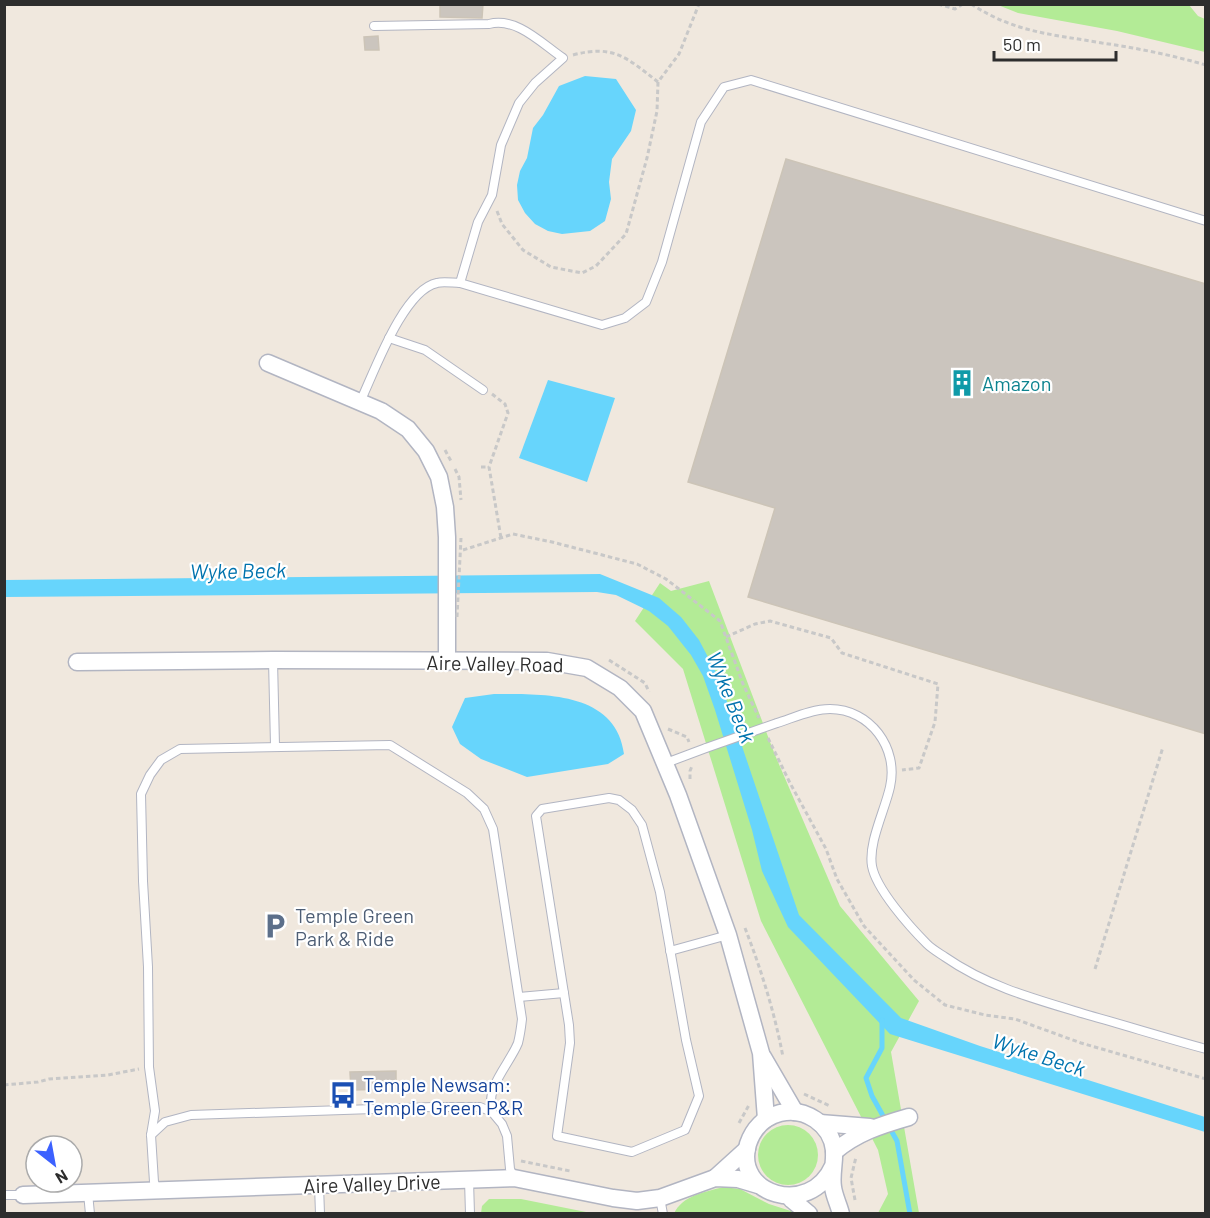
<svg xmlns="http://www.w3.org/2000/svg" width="1210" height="1218" viewBox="0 0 1210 1218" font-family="Barlow,sans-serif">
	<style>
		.green { fill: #b3eb96 }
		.water { fill: #67d5fc }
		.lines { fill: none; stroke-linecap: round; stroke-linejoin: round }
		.stream { stroke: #67d5fc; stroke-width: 5 }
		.building { fill: #cbc5be; stroke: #ccc4b7; stroke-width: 1.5 }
		.lane-casing { stroke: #b2b5c2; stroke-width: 10 }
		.street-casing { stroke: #b2b5c2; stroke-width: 19 }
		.path { stroke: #c8c8c8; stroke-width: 3; stroke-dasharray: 4.5 3; stroke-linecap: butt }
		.lane { stroke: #fff; stroke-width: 8 }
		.street { stroke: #fff; stroke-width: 16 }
		.lane-bridge-casing { stroke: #b2b5c2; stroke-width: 10; stroke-linecap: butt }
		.path-bridge { stroke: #c8c8c8; stroke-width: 3; stroke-dasharray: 4.5 3; stroke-linecap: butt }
		.lane-bridge { stroke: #fff; stroke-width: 8 }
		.labels { text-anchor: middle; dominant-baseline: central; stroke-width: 4.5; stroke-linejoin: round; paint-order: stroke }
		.culture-label { font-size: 20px; fill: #0d838f; stroke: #fff; text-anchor: start }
		.street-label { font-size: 20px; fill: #2d2d2d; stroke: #fff }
		.service-label { font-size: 20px; fill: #4e5e75; stroke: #fff; text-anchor: start }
		.transit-label { font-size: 20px; fill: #164399; stroke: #fff; text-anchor: start }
		.water-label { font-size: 21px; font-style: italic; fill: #0073ae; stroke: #fff }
	</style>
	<rect width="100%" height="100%" fill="#f0e8de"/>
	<g class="green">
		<path d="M998,5H1189L1198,16L1205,19V52L1117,31L1018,13Z"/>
		<path d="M709,581L775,755L840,906L919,1001L891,1052L919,1213H878L888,1194L878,1150L761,921L683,669L635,621L660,583L671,591Z"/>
		<circle cx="788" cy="1155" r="30"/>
		<path d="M723,1187L740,1189L769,1204L797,1213L674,1214C682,1195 706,1192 723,1187Z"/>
		<path d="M489,1199H521L591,1213H481L482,1206Z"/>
	</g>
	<g class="water">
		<path d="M585,76L616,79L636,110L631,131L612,159L609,182L611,199L605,221L590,231L562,234L548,231L535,224L525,213L518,200L517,185L520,171L527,158L533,128L543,115L559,86Z"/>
		<path d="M548,380L615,398L587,482L519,458Z"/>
		<path d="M600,574L659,598L681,617L699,640L719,678L799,915L901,1018L980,1046L1205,1117V1132L890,1034L788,927L762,871L752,830L715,710L703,676L691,655L668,626L649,611L616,595L597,592L5,597L4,580Z"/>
		<path d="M494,694C543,694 616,691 624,754L608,764L527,777L481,759L460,744L452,727L465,698Z"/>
	</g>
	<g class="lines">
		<path class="stream" d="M882,1020V1048L866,1078L872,1096L897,1141L910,1214"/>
	</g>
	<g class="building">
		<path d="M440,4H483L482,18L440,17Z"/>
		<path d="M378,36L379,50H365L364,37Z"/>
		<path d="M786,159L1206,284V734L748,597L775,508L688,482Z"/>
		<path d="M396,1071V1089L351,1090L350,1072Z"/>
	</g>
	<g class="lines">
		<defs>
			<g id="lane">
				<path d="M374,26L489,24C517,17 541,43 563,58L535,83L519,103L501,145L492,195L478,222L460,283"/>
				<path d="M389,338L425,350L483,390"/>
				<path d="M360,402C374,373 403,290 437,283C443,281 453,283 460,283L602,325L625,318L646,302L662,262L701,122L724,87L751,80L1206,221"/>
				<path d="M273,660L275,746"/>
				<path d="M777,723C793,718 812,709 830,709C870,709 899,748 890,787C885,810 868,843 872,866C876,889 910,927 927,944C932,949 939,953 945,957C988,987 1038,1000 1088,1015C1127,1026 1166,1038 1206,1049"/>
				<path d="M666,763L706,748"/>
				<path d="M609,798L619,800L632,810L642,825L660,892L686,1040L699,1096L685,1130L632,1152L557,1136L570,1043L569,1025L536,816L542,809Z"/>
				<path d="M670,951L728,935"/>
				<path d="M519,997L564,993"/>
				<path d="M151,1135L165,1122L191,1115L433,1107H480L492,1112L502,1124L507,1136L510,1169L514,1178"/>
				<path d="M469,1180L470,1214"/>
				<path d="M319,1185L320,1214"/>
				<path d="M157,1190L154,1182L151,1135L155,1111L149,1067L148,967L143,881L141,794L150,775L161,760L180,749L390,745L467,793L484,809L493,829L522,1019C521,1028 520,1035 518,1043C509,1065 485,1087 492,1112"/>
				<path d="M88,1193L90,1214"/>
				<path d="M4,1195H23"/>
				<path d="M660,1198L663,1214"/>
			</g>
			<g id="street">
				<path d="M268,363L381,411L408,429L426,451L439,477L445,507L447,537V662"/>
				<path d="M77,662L273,660L547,661L587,668L620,688L643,711L678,795L728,935L761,1053L766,1119"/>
				<path d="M763,1057L795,1112"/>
				<path d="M820,1123L870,1127"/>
				<path d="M834,1152C856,1133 881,1125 909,1117"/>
				<path d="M833,1166C810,1218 733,1195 748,1144C753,1129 764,1117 780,1113C805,1107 831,1124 834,1150C835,1162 831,1175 833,1187C834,1196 839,1205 841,1214"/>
				<path d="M715,1178L747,1149"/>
				<path d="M23,1195L514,1178L613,1198L637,1201L660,1198L715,1178L738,1179L758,1185"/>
				<path d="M791,1199L809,1214"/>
			</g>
		</defs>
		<use href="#lane" class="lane-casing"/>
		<use href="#street" class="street-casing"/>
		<g class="path">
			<path d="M938,4L955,9L963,4"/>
			<path d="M971,4C1016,33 1051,34 1102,43C1137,48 1171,55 1206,65"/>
			<path d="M573,55C614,44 627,58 658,82L679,54L699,4"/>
			<path d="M497,211L502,224L523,250L551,267L582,273L596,266L626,234L647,158L657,111L658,82"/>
			<path d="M492,394L505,404L508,413L489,467L501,538"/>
			<path d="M445,450L452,463"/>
			<path d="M481,467H489"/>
			<path d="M455,469L459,477L461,500"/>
			<path d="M463,550L513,534L552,542L637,564L666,579L720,621L743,684L759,718"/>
			<path d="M726,637L755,624L770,621L831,638L842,653L938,684L935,722L919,768L902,770"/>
			<path d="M609,660L645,683L649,692"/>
			<path d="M668,729L687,737L689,742"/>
			<path d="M768,738L790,783L826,849L837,879L864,926L914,980L945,1005L985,1015L1015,1019L1081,1043L1206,1079"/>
			<path d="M690,779V771L692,766"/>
			<path d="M745,928C761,969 775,1014 783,1057"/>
			<path d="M1095,969L1163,747"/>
			<path d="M4,1085L38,1082L49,1079L108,1075L139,1069"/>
			<path d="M804,1094L830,1106"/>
			<path d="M739,1123L749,1105"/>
			<path d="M521,1161L570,1171"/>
			<path d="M855,1200L851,1178L856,1157"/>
		</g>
		<use href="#lane" class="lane"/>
		<use href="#street" class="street"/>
		<defs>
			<path id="lane-bridge" d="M706,748L777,723"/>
		</defs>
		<use href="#lane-bridge" class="lane-bridge-casing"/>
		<path class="path-bridge" d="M457,617L461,538"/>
		<use href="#lane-bridge" class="lane-bridge"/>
	</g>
	<defs>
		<symbol id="building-bare" viewBox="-9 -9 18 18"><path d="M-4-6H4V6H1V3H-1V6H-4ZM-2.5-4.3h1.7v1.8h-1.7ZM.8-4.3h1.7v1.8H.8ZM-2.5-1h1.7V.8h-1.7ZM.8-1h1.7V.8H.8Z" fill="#0f9aa8" stroke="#fff" stroke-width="2.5" paint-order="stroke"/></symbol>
		<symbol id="parking-bare" viewBox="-9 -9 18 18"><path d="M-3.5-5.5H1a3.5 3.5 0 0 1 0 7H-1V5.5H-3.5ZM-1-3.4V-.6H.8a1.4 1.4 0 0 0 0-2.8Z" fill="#5c6f8a" stroke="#fff" stroke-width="2.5" paint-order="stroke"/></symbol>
		<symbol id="bus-bare" viewBox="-9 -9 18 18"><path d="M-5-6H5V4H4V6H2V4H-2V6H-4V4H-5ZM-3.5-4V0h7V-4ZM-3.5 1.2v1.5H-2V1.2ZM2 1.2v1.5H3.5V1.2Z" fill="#1a4fb4" stroke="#fff" stroke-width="2.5" paint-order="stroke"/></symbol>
	</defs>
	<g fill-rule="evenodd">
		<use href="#building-bare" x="943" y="364" width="38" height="38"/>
		<use href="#parking-bare" x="256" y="907" width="38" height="38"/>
		<use href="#bus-bare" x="324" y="1076" width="38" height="38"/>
	</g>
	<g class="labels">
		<g class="culture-label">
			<text x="982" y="383">Amazon</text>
		</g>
		<g class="street-label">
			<text transform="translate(495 663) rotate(1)">Aire Valley Road</text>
			<text transform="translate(372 1183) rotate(-2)">Aire Valley Drive</text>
		</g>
		<g class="service-label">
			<text x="295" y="915">Temple Green<tspan x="295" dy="23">Park &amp; Ride</tspan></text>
		</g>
		<g class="transit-label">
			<text x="363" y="1084">Temple Newsam:<tspan x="363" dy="23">Temple Green P&amp;R</tspan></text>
		</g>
		<g class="water-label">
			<text transform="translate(238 570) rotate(-1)">Wyke Beck</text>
			<text transform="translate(732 697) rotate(68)">Wyke Beck</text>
			<text transform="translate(1039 1054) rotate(18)">Wyke Beck</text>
		</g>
	</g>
	<rect width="1210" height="1218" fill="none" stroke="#2d2d2d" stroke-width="12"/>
	<g transform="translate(54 1164) rotate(149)"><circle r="28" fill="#ffffff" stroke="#ababab" stroke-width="1.5"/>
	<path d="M0-4.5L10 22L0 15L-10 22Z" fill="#3c61ff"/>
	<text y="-9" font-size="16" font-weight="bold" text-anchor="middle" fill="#2d2d2d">N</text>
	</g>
	<path d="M994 51v9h122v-9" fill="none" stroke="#2d2d2d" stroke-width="3"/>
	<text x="1003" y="51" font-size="18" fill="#2d2d2d" stroke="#ffffff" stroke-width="4.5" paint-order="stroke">50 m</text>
</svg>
